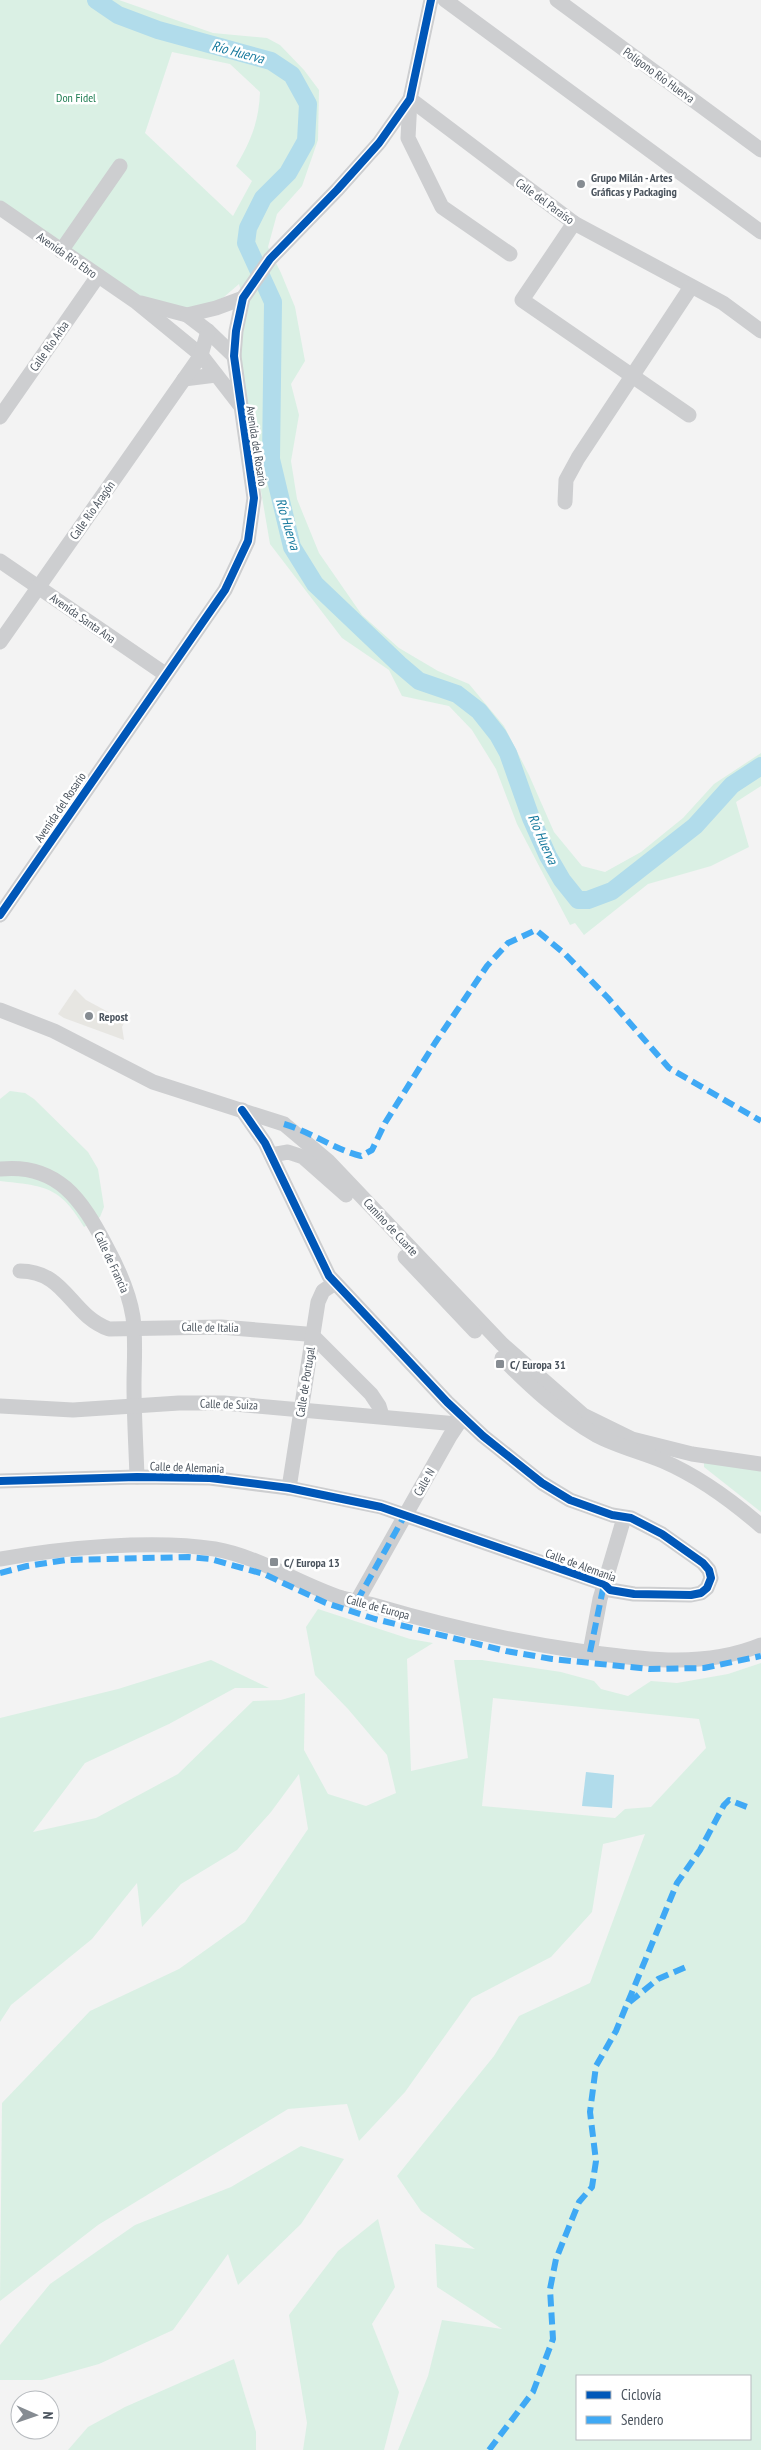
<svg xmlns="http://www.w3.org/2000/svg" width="761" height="2450" viewBox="0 0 761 2450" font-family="'PT Sans Narrow',sans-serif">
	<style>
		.commercial { fill: #e7e6e2 }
		.green { fill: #daf0e4; fill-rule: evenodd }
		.water { fill: #b1dceb }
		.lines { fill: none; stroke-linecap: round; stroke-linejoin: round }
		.river { stroke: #b1dceb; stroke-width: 18 }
		.minor { stroke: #cdced0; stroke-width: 15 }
		.quiet { stroke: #3fa9f5; stroke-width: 6; stroke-dasharray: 12 6; stroke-linecap: butt }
		.cycleway-casing { stroke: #fff; stroke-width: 11 }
		.cycleway { stroke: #0057b8; stroke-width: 8 }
		.poi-dot { fill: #868c92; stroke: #fff; stroke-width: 2 }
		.labels { text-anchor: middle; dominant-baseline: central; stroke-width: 5; stroke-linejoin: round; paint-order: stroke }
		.street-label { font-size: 12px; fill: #4b545e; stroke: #fff }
		.park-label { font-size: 12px; fill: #1f7d52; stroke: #fff }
		.poi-label { font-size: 12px; font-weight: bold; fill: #4b545e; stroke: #fff; text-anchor: start }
		.water-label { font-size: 14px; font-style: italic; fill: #177a9e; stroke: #fff }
	</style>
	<rect width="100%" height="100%" fill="#f3f3f3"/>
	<path class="commercial" d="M75,989L86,1000L125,1021L122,1027L124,1040L64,1018L58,1014Z"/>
	<g class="green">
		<path d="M0,0H119L213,33L267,38L280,45L304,70L319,90L318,140L302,186L277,214L268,247L281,273L295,307L305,361L291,384L299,415L291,461L297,499L319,553L362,615L399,648L438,671L469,684L504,726L529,775L554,832L582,866L605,872L641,852L683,818L714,784L761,753V786L736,802L749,847L711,866L648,884L584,935L575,923L570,925L517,824L496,769L472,730L449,706L402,696L389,670L342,638L270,544L240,368L243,298L239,284L224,297L187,315L135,301L0,208ZM172,52L230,64L260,92C259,121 251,141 236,166L252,181L233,216L145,133Z"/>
		<path d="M10,1091L25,1093L34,1099L88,1152L98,1169L104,1207L100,1217L84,1227C60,1186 45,1186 0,1181V1099Z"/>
		<path d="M704,1455L761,1464V1512L704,1467Z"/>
		<path d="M318,1609L410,1639L433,1643L407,1659L411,1771L468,1758L454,1660H482L561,1672L594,1681L601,1689L628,1696L651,1681L677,1683L728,1674L761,1663V2450H398L428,2376L442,2320L502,2329L437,2287L435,2244L475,2249L421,2211L397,2176L494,2056L519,2016L590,1983L645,1834L603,1844L592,1912L551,1957L472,1998L405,2092L359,2141L347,2104L288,2109L98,2225L0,2301L2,2103L90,2011L179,1969L245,1922L308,1829L299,1774L271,1812L237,1850L181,1884L142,1927L137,1883L92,1939L11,2005L0,2022V1718L118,1689L211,1660L269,1688H235L169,1724L85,1763L33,1832L96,1818L178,1774L253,1701L281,1700L305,1693L304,1750L328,1794L366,1806L396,1793L387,1755L348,1709L315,1675L306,1627ZM493,1698L699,1719L706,1748L651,1807L625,1809L615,1818L482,1806ZM750,2376V2439H577V2376Z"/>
		<path d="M301,2146L344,2159L301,2224L238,2285L228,2254L173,2330L99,2364L42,2380H0V2345L50,2284L135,2225L231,2187Z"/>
		<path d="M378,2219L395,2287L372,2324L399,2392L384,2450H303L307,2423L289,2315L338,2251Z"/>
		<path d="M234,2359L256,2432V2450H68L88,2427L125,2407Z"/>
	</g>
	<path class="water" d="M586,1772L614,1775L612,1808L582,1806Z"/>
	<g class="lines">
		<path class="river" d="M96,0L118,15L158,30L271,61L292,75L308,104L306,141L288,173L263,198L248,228L246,243L273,302L271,459L292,547L315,584L399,664L419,681L457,694L479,711L498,735L508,753L531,818L548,856L562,880L578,900H588L612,891L695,826L732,785L761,766"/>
		<g class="minor">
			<path d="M445,0L761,232"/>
			<path d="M557,0L761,150"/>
			<path d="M410,99L574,223L723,303L761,331"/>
			<path d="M410,99L408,138L442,207L510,254"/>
			<path d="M0,208L135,301L201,355L239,404"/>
			<path d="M574,223L522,300L689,415"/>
			<path d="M61,251L120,166"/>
			<path d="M141,303L187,315L216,308L243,298"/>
			<path d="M187,315L208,331L234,356"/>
			<path d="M184,379L216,375"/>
			<path d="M0,417L98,276"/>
			<path d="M565,502L566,480L578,458L691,287"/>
			<path d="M0,561L165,674"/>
			<path d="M0,642L201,355L208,331"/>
			<path d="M0,915L225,590L248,541L254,498L234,356L236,331L243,298L270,259L337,190L379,143L410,99L431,0"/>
			<path d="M0,1010L54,1031L153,1082L284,1124L328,1161L502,1344L583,1415L632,1439L692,1454L761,1464"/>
			<path d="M271,1155L288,1152L303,1157L346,1195"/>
			<path d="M0,1169C58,1163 82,1200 106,1246C118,1268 129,1291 133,1317C136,1339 134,1363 134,1385C134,1416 136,1446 137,1477"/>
			<path d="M405,1257L475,1331"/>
			<path d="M20,1271C66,1271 70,1315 109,1329L221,1327L306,1334L313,1336L371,1394L379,1406L382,1416"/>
			<path d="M502,1358C530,1386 561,1415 596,1435C617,1446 641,1452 663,1461C700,1477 731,1500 761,1526"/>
			<path d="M0,1406L73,1410L179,1403H224L457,1424"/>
			<path d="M0,1481L137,1477L210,1478L289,1488L381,1507L604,1584L610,1590L634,1594L691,1595L701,1593L707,1588L711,1578L709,1570L703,1563L662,1534L631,1518L612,1515L570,1500L542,1483L483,1436L447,1402L329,1276L265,1143L242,1110"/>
			<path d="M289,1488L318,1302L323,1291L335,1283"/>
			<path d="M0,1559C62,1548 153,1539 215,1549C260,1557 299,1584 342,1598C352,1601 363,1602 373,1605C441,1625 509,1641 579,1651C640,1659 703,1669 761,1645"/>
			<path d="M357,1601L450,1436L462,1418"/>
			<path d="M590,1652L600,1599L624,1518"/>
		</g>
		<g class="quiet">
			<path d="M284,1124C311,1132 336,1150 361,1156L372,1150L385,1123L435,1043L487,966L508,943L536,930L565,954L608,998L669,1068L761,1121"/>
			<path d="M0,1573L27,1566L66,1560L188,1557L210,1559L264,1574L326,1603L375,1619L506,1651L552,1659L649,1669L704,1668L761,1656"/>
			<path d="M357,1601L405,1515"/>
			<path d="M590,1652L604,1584"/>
			<path d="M628,2002L677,1883L700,1850L724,1805L729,1800L747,1807"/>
			<path d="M489,2450L533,2392L553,2339L550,2289L556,2259L579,2202L592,2187L596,2161L590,2112L596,2066L616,2031L627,2004L658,1979L686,1967"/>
		</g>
		<defs>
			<g id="cycleway">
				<path d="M0,915L225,590L248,541L254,498L234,356L236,331L243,298L270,259L337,190L379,143L410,99L431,0"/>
				<path d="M0,1481L137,1477L210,1478L289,1488L381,1507L604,1584L610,1590L634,1594L691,1595L701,1593L707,1588L711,1578L709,1570L703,1563L662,1534L631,1518L612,1515L570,1500L542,1483L483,1436L447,1402L329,1276L265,1143L242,1110"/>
			</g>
		</defs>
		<use href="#cycleway" class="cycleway-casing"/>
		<use href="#cycleway" class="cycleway"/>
	</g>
	<g class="poi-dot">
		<circle cx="581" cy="184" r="5"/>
		<circle cx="89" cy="1016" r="5"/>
		<rect x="495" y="1359" width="10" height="10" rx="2.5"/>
		<rect x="269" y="1557" width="10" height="10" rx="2.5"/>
	</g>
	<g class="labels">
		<g class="street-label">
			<text transform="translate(659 75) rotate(36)">Polígono Río Huerva</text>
			<text transform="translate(545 201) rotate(36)">Calle del Paraíso</text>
			<text transform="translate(67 255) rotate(35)">Avenida Río Ebro</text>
			<text transform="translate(49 346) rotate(-55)">Calle Río Arba</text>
			<text transform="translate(257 446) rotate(81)">Avenida del Rosario</text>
			<text transform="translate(92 510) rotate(-55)">Calle Río Aragón</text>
			<text transform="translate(83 618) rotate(35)">Avenida Santa Ana</text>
			<text transform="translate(60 807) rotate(-56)">Avenida del Rosario</text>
			<text transform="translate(391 1227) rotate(47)">Camino de Cuarte</text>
			<text transform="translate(112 1262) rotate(65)">Calle de Francia</text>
			<text transform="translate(210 1327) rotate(1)">Calle de Italia</text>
			<text transform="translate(305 1382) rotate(-81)">Calle de Portugal</text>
			<text transform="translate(229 1404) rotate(2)">Calle de Suiza</text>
			<text transform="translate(187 1467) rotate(2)">Calle de Alemania</text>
			<text transform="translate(424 1482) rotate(-60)">Calle N</text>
			<text transform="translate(581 1565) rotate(20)">Calle de Alemania</text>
			<text transform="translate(378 1607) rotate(15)">Calle de Europa</text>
		</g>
		<g class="park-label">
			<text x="76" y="97">Don Fidel</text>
		</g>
		<g class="poi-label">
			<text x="591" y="177">Grupo Milán - Artes<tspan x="591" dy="14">Gráficas y Packaging</tspan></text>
			<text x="99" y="1016">Repost</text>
			<text x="510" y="1364">C/ Europa 31</text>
			<text x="284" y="1562">C/ Europa 13</text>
		</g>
		<g class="water-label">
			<text transform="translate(238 52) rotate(15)">Río Huerva</text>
			<text transform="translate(288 524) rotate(73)">Río Huerva</text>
			<text transform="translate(543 839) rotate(66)">Río Huerva</text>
		</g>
	</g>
	<rect x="576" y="2375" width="175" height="65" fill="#ffffff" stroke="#b7bbbf"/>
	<rect x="586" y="2391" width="25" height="8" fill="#0057b8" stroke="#b7bbbf"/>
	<text x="621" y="2400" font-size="15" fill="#4b545e">Ciclovía</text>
	<rect x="586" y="2416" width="25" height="8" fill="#3fa9f5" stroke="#b7bbbf"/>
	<text x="621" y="2425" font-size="15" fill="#4b545e">Sendero</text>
	<g transform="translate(35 2415) rotate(92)"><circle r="24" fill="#ffffff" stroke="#b7bbbf"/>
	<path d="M0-4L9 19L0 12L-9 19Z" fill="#868c92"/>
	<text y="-8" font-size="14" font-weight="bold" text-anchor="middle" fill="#4b545e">N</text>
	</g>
</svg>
